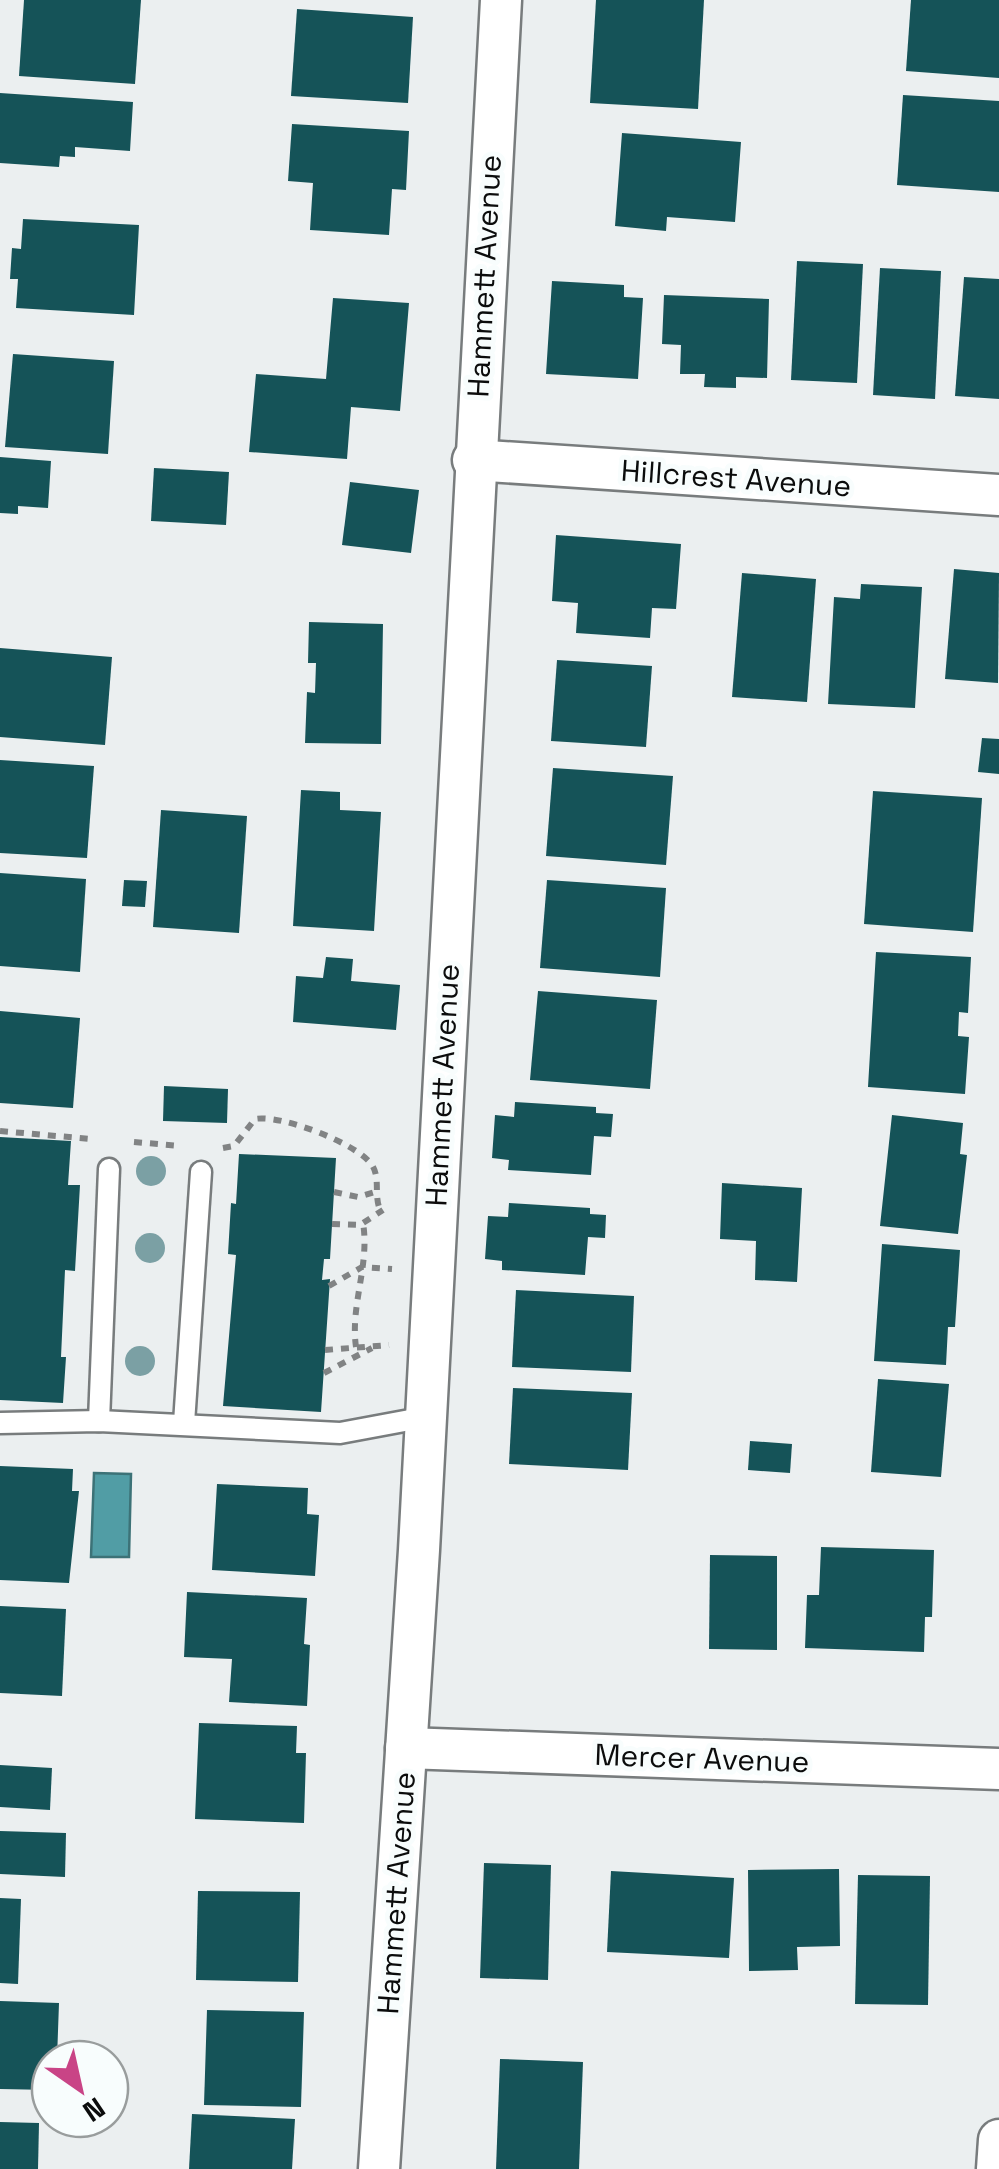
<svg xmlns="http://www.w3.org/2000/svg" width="999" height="2169" viewBox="0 0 999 2169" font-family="'Space Grotesk',sans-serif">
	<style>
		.water { fill: #519da5; stroke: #3c7277; stroke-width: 2.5 }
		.building { fill: #155358 }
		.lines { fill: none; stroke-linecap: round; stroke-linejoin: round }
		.service-casing { stroke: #787c7d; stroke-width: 25 }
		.minor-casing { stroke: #787c7d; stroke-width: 45 }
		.path { stroke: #818384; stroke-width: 6; stroke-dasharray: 8 8; stroke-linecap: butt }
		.service { stroke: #fff; stroke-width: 20 }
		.minor { stroke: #fff; stroke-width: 40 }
		.tree { fill: #7ba0a4 }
		.labels { text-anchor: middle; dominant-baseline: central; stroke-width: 10; stroke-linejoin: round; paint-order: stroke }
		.street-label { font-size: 30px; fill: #0b0c0c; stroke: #f8fdfd }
	</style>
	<rect width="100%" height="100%" fill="#ebeff0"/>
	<path class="water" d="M94,1473L131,1474L129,1557H91Z"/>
	<g class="building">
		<path d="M24,0H141L135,84L19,76Z"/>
		<path d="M596,0H704L698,109L590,103Z"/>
		<path d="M911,0H999V78L906,71Z"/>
		<path d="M297,9L413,17L408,103L291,96Z"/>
		<path d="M0,93L133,102L130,151L75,147V157L60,156L59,167L0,163Z"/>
		<path d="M903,95L999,101V192L897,185Z"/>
		<path d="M292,124L409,131L406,190L392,189L389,235L310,230L313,183L288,181Z"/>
		<path d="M622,133L741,142L735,222L667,217L666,231L615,226Z"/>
		<path d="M23,219L139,225L134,315L16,308L18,279H10L12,248L21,249Z"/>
		<path d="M797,261L863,264L857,383L791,380Z"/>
		<path d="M880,268L941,271L935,399L873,395Z"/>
		<path d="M964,277L999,279V399L955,396Z"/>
		<path d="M552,281L624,285V297L643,298L638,379L546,374Z"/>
		<path d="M664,295L769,299L767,378L736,377V388L704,387L705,374H680L681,345L662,344Z"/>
		<path d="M333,298L409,303L400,411L351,407L347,459L249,452L256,374L326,379Z"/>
		<path d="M13,354L114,361L108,454L5,447Z"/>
		<path d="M0,457L51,461L48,508L18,506V514L0,513Z"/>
		<path d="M154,468L229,472L226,525L151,521Z"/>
		<path d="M350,482L419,490L411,553L342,545Z"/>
		<path d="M556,535L681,544L676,609L652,608L650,638L576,633L578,603L552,601Z"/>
		<path d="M954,569L999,573L998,683L945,679Z"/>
		<path d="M742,573L816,579L807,702L732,697Z"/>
		<path d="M861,584L922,587L915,708L828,704L834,597L860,599Z"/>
		<path d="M309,622L383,624L381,744L305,743L307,692L315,693L316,663H308Z"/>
		<path d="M0,648L112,657L105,745L0,737Z"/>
		<path d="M557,660L652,666L646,747L551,741Z"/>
		<path d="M982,738L999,739V774L978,772Z"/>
		<path d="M0,760L94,766L87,858L0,853Z"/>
		<path d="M553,768L673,776L666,865L546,856Z"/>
		<path d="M301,790L340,792V810L381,812L374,931L293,926Z"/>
		<path d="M873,791L982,798L973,932L864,924Z"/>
		<path d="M161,810L247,816L239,933L153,927Z"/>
		<path d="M0,873L86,879L80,972L0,966Z"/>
		<path d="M124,880L147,881L145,907L122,906Z"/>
		<path d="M547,880L666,888L660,977L540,968Z"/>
		<path d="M876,952L971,957L968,1013L959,1012L958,1036L969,1037L965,1094L868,1087Z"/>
		<path d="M326,957L353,959L351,981L400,985L396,1030L293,1022L296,976L323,978Z"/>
		<path d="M538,991L657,1000L650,1089L530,1080Z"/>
		<path d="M0,1011L80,1018L73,1108L0,1103Z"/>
		<path d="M164,1086L228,1089L227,1123L163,1121Z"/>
		<path d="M515,1102L596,1107V1113L613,1114L611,1137L594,1136L591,1175L508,1170L509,1160L492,1158L495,1115L514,1117Z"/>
		<path d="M892,1115L963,1123L960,1154L967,1155L958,1234L880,1226Z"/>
		<path d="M0,1137L71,1141L68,1185H80L75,1271L65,1270L61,1357H66L63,1403L0,1400Z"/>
		<path d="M239,1154L336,1158L330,1259H324L322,1280L330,1279L321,1412L223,1406L236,1255L228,1254L231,1203L236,1204Z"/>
		<path d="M722,1183L802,1188L797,1282L755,1280L756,1241L720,1239Z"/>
		<path d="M509,1203L590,1208V1214L606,1215L605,1238L588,1237L585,1275L502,1270V1261L485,1259L488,1216L508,1217Z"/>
		<path d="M882,1244L960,1250L955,1327H948L946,1365L874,1361Z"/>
		<path d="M516,1290L634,1296L631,1372L512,1367Z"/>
		<path d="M878,1379L949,1384L941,1477L871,1472Z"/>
		<path d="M513,1388L632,1393L628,1470L509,1464Z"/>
		<path d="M750,1441L792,1444L790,1473L748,1470Z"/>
		<path d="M0,1466L73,1469L72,1491H79L69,1583L0,1580Z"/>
		<path d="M217,1484L308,1488L307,1514L319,1515L315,1576L212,1570Z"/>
		<path d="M821,1547L934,1550L932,1617H925L924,1652L805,1648L807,1595H819Z"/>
		<path d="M710,1555L777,1556V1650L709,1649Z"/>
		<path d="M187,1592L307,1598L304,1644L310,1645L307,1706L229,1702L232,1659L184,1657Z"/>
		<path d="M0,1606L66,1609L62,1696L0,1693Z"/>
		<path d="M199,1723L297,1726L296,1753H306L304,1823L195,1819Z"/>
		<path d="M0,1765L52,1768L50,1810L0,1807Z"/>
		<path d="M0,1831L66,1833L65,1877L0,1874Z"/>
		<path d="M484,1863L551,1865L548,1980L480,1978Z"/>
		<path d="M839,1869L840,1946L797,1947L798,1970L749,1971L748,1870Z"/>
		<path d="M611,1871L734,1878L729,1958L607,1952Z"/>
		<path d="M858,1875L930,1876L928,2005L855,2004Z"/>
		<path d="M198,1891L300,1892L298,1982L196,1980Z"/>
		<path d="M0,1898L21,1899L18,1984L0,1983Z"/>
		<path d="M0,2001L59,2003L57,2059H50V2090L0,2089Z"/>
		<path d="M207,2010L304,2012L301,2107L204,2105Z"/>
		<path d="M500,2059L583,2062L579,2169H496Z"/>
		<path d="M192,2114L295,2119L292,2169H189Z"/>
		<path d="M0,2122L39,2123L38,2169H0Z"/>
	</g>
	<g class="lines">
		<defs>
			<g id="service">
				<path d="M99,1421L109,1169"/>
				<path d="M0,1423L99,1421L340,1433L426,1417"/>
				<path d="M184,1423L201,1172"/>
			</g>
			<g id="minor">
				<path d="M473,460L999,495"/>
				<path d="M406,1748L999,1769"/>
				<path d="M379,2169L419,1550L501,0"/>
				<path d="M997,2169L999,2140"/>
			</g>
		</defs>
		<use href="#service" class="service-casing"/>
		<use href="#minor" class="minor-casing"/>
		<g class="path">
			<path d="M0,1131L91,1139"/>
			<path d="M134,1142L181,1146"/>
			<path d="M223,1148L234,1146L255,1119C280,1114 357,1143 372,1165C381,1179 373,1196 381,1212"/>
			<path d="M334,1192L358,1197L375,1192"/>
			<path d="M332,1224L360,1225L383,1210"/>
			<path d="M329,1286L362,1267L392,1269"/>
			<path d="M356,1347C350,1305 370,1265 363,1223"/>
			<path d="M325,1350L389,1345"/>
			<path d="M324,1373L372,1348"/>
		</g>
		<use href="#service" class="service"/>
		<use href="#minor" class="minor"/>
	</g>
	<g class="tree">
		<circle cx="151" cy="1171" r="15"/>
		<circle cx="150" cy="1248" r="15"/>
		<circle cx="140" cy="1361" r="15"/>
	</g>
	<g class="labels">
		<g class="street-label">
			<text transform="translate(484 276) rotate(-87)">Hammett Avenue</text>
			<text transform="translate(736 478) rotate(4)">Hillcrest Avenue</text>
			<text transform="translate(442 1085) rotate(-87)">Hammett Avenue</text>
			<text transform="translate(702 1758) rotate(2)">Mercer Avenue</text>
			<text transform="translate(396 1893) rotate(-86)">Hammett Avenue</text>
		</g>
	</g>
	<g transform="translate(80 2089) rotate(146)"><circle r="48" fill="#f8fdfd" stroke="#999d9d" stroke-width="2.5"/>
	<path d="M0-8L18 38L0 25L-18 38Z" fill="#c94486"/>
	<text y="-15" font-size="28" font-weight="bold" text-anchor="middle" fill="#0b0c0c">N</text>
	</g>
</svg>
